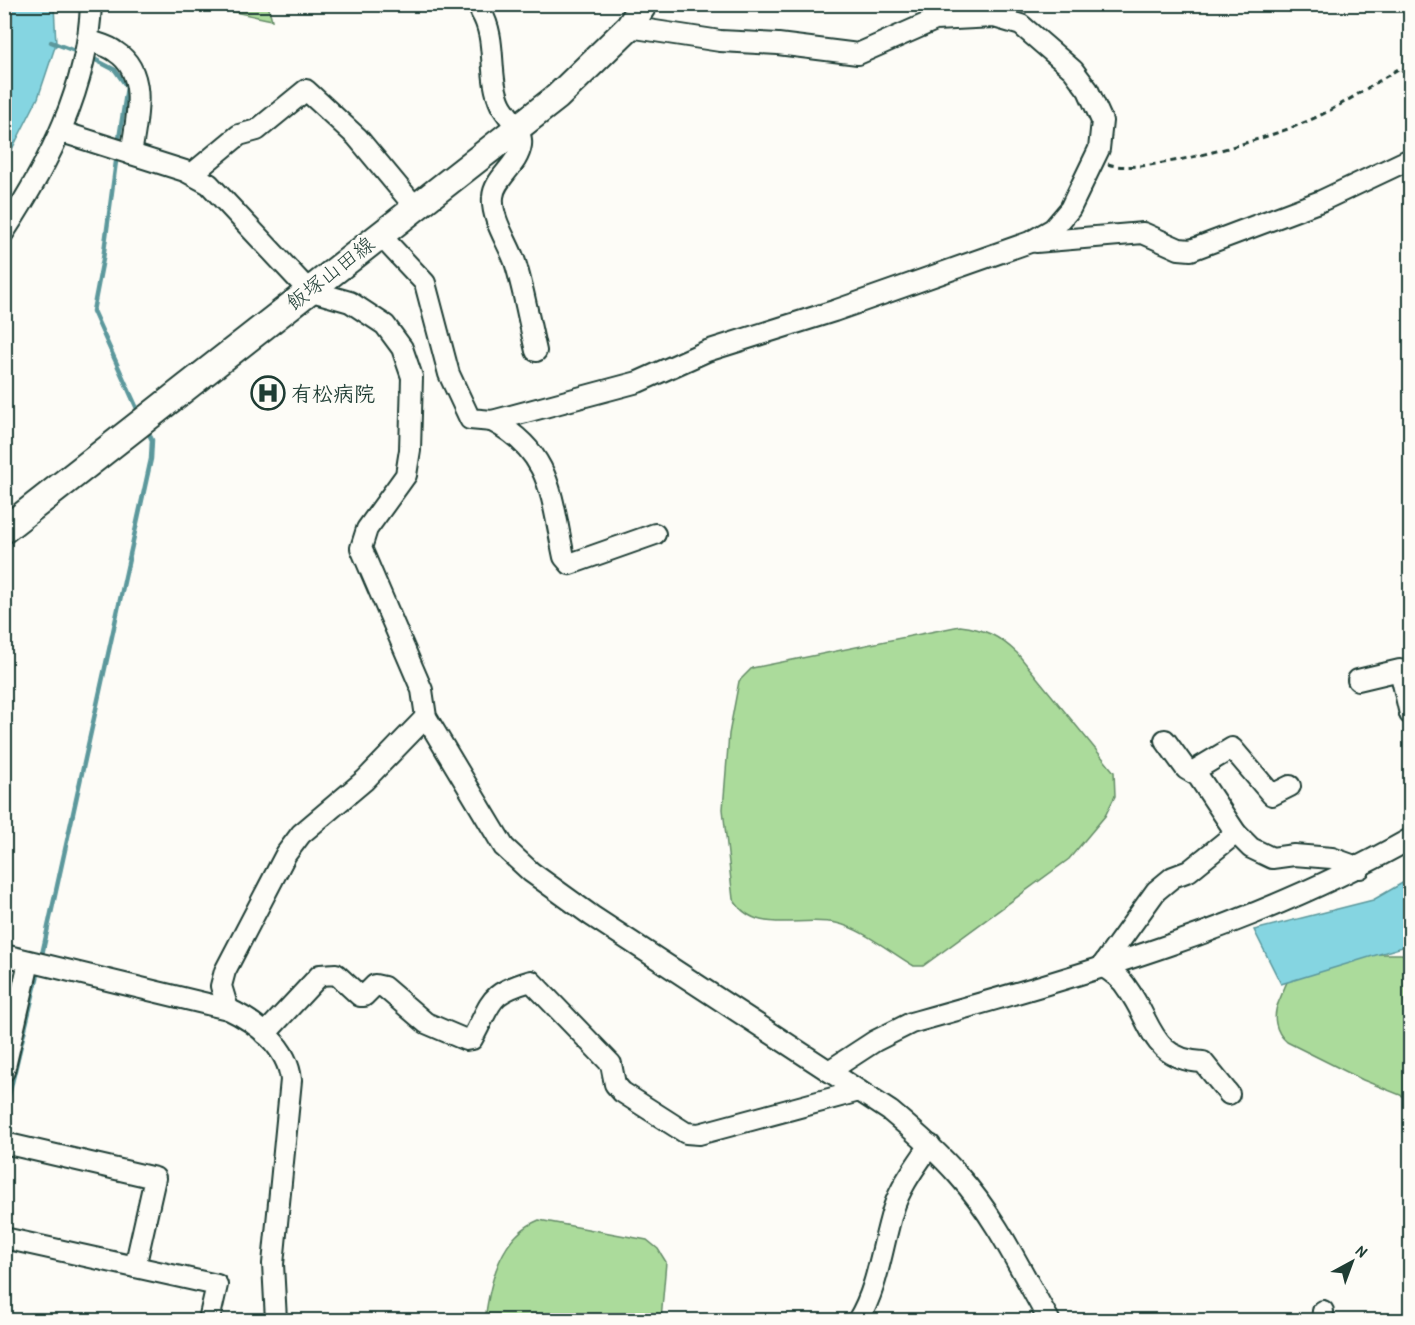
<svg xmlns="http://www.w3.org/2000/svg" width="1415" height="1325" viewBox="0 0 1415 1325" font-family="'Patrick Hand','Klee One',sans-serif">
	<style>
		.green { fill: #abdb9b; stroke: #658c68; stroke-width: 1.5 }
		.water { fill: #85d5e1; stroke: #5c989c; stroke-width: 1.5 }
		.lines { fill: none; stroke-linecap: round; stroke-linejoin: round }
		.stream { stroke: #5c989c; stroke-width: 4.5 }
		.minor-casing { stroke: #1f3d34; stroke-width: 24 }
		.major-casing { stroke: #1f3d34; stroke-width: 30 }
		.path { stroke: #1f3d34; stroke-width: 3; stroke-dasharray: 6 4.5; stroke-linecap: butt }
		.minor { stroke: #fdfcf7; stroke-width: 20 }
		.major { stroke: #fdfcf7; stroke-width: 26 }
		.labels { text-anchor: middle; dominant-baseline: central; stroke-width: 6; stroke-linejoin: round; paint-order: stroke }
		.street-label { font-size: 21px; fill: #1f3d34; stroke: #fdfcf7 }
		.poi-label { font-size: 21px; font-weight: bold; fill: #1f3d34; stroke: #fdfcf7; text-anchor: start }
	</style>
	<rect width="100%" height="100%" fill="#fdfcf7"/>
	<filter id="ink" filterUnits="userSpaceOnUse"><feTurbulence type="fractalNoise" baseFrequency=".0167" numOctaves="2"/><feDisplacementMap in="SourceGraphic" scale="12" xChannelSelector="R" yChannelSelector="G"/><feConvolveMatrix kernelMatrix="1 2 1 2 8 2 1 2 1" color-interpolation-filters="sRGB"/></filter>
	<g filter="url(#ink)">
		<g class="green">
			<path d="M201,5H268L272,20Z"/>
			<path d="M960,626C985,629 999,636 1017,653L1114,772L1115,796L1105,816L1069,859L923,966H914C890,952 863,929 836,923C799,915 756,937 733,899L723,809L729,734L739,681L752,668Z"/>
			<path d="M1400,954L1410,955V1099L1363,1080L1287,1042C1275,1032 1272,1016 1279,1001C1283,992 1287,979 1293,972C1314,949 1371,955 1400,954Z"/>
			<path d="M539,1220L647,1240L658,1249L666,1262L661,1320H485C490,1282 500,1236 539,1220Z"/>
		</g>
		<g class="water">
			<path d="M5,4L54,5L56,44L38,98L5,163Z"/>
			<path d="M1406,881L1410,884L1409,945L1281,984L1254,930L1373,900Z"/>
		</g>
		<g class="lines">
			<g class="stream">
				<path d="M51,42L80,53"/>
				<path d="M90,57L115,70L127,87L118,145"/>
				<path d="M117,154L103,259L93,311L139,413"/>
				<path d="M41,959L151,459L152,440L146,428"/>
				<path d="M4,1116L39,970"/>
			</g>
			<defs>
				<g id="minor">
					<path d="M481,12C498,40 487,76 501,105C508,118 523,130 521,145C518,166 494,178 493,197C491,219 508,242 515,262C524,290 529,322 536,351"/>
					<path d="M90,41C99,44 109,46 116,52C149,73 136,122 131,154"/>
					<path d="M62,132L185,171L209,184L308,290L350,302L385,325L402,348L412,377L410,450L406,475L367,529L361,548L422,690L426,717L504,847L531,872L592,916L890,1111C914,1131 937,1151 958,1175C996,1217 1021,1271 1049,1320"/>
					<path d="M192,174L239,135L257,130L306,90L357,137L415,207"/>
					<path d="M4,232C49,163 88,88 91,4"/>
					<path d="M379,234L425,283L449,374L470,419L492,421L638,382L707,351L834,311L1030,242L1053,229L1070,209L1099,149L1102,121L1088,90L1073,70L1021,25L994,17L935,20L858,54L778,44L720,41L629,27"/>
					<path d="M1036,242L1143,233L1179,249L1191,250L1321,201L1410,159"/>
					<path d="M492,421C552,452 551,497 564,557L570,564L655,534"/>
					<path d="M1358,680L1400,670L1410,714"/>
					<path d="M1165,740L1186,769L1198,776L1236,833L1251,848L1272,858L1294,855L1332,858L1360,868"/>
					<path d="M1192,772L1232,748L1272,795L1290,786"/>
					<path d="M4,955L228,1009C256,1022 288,1047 291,1080L273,1264L276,1320"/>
					<path d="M228,1009L221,986L225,971L286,854L301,834L365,780L426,717"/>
					<path d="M265,1034L320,975L336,974L360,996H364L375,985L384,987L426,1023L466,1040L472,1039C493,1002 486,994 531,981L611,1064L615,1084L622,1092L686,1133L699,1134L859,1091"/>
					<path d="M4,1071L29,962"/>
					<path d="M829,1071L875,1041L911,1023C1082,975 1255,927 1410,839"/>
					<path d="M1229,1094L1203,1062C1150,1059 1153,1023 1127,988C1121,978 1112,972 1102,966L1156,891L1173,877L1189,871L1236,833"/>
					<path d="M4,1143L155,1178L135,1267"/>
					<path d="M4,1238L217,1285L209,1320"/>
					<path d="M858,1320C878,1288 882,1245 893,1210C901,1185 916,1166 930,1145"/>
					<path d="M1322,1320L1323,1311"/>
				</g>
				<path id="major" d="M4,530L557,97L629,27L644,4"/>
			</defs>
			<use href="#minor" class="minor-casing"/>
			<use href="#major" class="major-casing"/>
			<path class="path" d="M1108,164C1143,177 1272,137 1308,121C1340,107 1370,86 1400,68L1410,78"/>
			<use href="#minor" class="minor"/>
			<use href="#major" class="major"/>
		</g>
	</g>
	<defs>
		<symbol id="hospital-ring" viewBox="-11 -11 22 22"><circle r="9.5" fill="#fdfcf7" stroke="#1f3d34" stroke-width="1.5"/><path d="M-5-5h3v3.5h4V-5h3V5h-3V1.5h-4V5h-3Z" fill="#1f3d34"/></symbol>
	</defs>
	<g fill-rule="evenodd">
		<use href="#hospital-ring" x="249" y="374" width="38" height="38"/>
	</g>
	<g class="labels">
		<g class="street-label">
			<text transform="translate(330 273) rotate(-38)">飯塚山田線</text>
		</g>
		<g class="poi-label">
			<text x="291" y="393">有松病院</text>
		</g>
	</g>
	<rect width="1415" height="1325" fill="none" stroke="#fdfcf7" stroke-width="24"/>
	<rect x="12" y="12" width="1391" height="1301" fill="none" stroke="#1f3d34" stroke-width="2" filter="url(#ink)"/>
	<g transform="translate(1352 1262) rotate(41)" stroke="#fdfcf7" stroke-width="4.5" paint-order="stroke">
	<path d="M0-4.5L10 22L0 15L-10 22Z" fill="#1f3d34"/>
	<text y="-9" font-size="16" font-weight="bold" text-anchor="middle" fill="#1f3d34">N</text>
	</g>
</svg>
